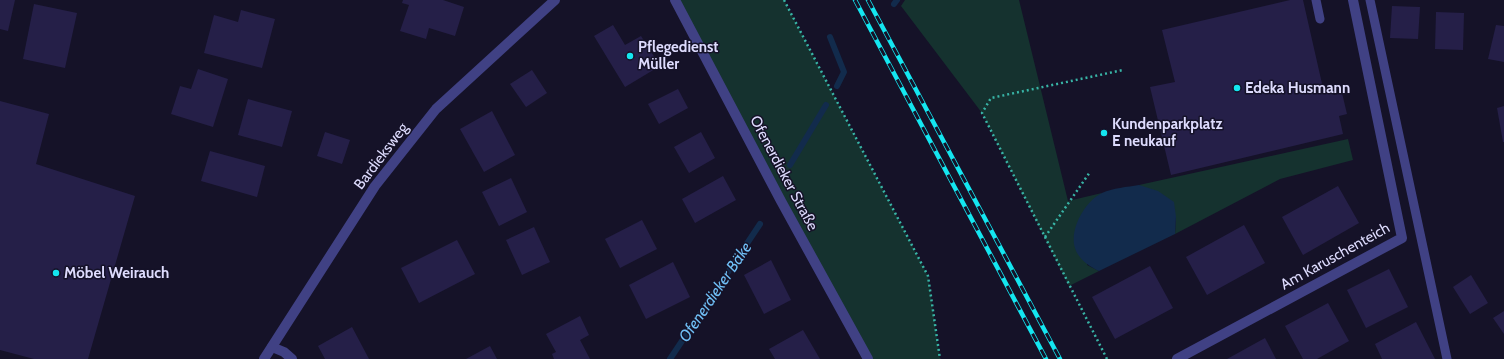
<svg xmlns="http://www.w3.org/2000/svg" width="1504" height="359" viewBox="0 0 1504 359" font-family="Cabin,sans-serif">
	<style>
		.green { fill: #15322f }
		.water { fill: #122b4c }
		.lines { fill: none; stroke-linecap: round; stroke-linejoin: round }
		.stream { stroke: #122b4c; stroke-width: 6 }
		.building { fill: #251f48 }
		.path { stroke: #38b4a6; stroke-width: 2.5; stroke-dasharray: 2 3; stroke-linecap: butt }
		.service { stroke: #404184; stroke-width: 9 }
		.minor { stroke: #404184; stroke-width: 10 }
		.rail-casing { stroke: #14e6f0; stroke-width: 4.5 }
		.rail { stroke: #151228; stroke-width: 3; stroke-dasharray: 9; stroke-linecap: butt }
		.poi-dot { fill: #14e6f0; stroke: #151228; stroke-width: 1.5 }
		.labels { text-anchor: middle; dominant-baseline: central; stroke-width: 3; stroke-linejoin: round; paint-order: stroke }
		.poi-label { font-size: 15px; font-weight: bold; fill: #dddbfd; stroke: #151228; text-anchor: start }
		.street-label { font-size: 15px; fill: #dddbfd; stroke: #151228 }
		.water-label { font-size: 16px; font-style: italic; fill: #70bff6; stroke: #151228 }
	</style>
	<rect width="100%" height="100%" fill="#151228"/>
	<g class="green">
		<path d="M675,0H784L928,276L940,359H868Z"/>
		<path d="M905,0H1019L1068,201L1102,193L1089,205L1087,265L1099,271L1069,286L982,113L901,6Z"/>
		<path d="M1348,139L1353,160L1280,179L1175,234L1176,217L1139,185Z"/>
	</g>
	<path class="water" d="M1139,185L1158,191L1174,202L1176,217L1175,234L1099,271C1090,267 1078,259 1075,248C1069,230 1085,201 1102,193C1113,188 1127,187 1139,185Z"/>
	<g class="lines">
		<g class="stream">
			<path d="M894,4L897,0"/>
			<path d="M830,37L844,72L837,86"/>
			<path d="M790,165L826,105"/>
			<path d="M670,359L760,224"/>
		</g>
	</g>
	<g class="building">
		<path d="M0,0H15L8,31L0,29Z"/>
		<path d="M403,0H443L464,7L455,36L429,28L426,39L400,31L409,5L402,3Z"/>
		<path d="M1290,0H1303L1323,88L1332,87L1334,95L1342,93L1347,114L1339,116L1343,134L1171,175L1150,87L1175,82L1162,30Z"/>
		<path d="M34,4L77,13L65,68L23,59Z"/>
		<path d="M1392,6L1420,7L1418,39L1390,38Z"/>
		<path d="M241,10L275,19L262,68L204,53L214,15L238,22Z"/>
		<path d="M1436,12L1464,13L1463,50L1435,49Z"/>
		<path d="M613,25L625,45L641,36L660,66L625,87L594,36Z"/>
		<path d="M1496,25L1504,26V62L1488,59Z"/>
		<path d="M198,69L228,79L213,127L171,114L180,86L191,89Z"/>
		<path d="M532,70L547,93L526,107L510,84Z"/>
		<path d="M678,89L688,108L659,124L648,104Z"/>
		<path d="M248,99L292,111L282,147L238,135Z"/>
		<path d="M0,101L49,114L36,164L135,196L88,359H34L0,350Z"/>
		<path d="M1504,106V142H1503L1497,108Z"/>
		<path d="M492,111L515,155L484,172L460,129Z"/>
		<path d="M325,132L350,140L342,164L317,156Z"/>
		<path d="M701,132L715,158L689,173L674,147Z"/>
		<path d="M210,151L265,166L257,197L201,181Z"/>
		<path d="M723,176L736,200L695,223L682,199Z"/>
		<path d="M511,178L527,212L499,226L482,192Z"/>
		<path d="M1338,186L1359,223L1303,255L1282,217Z"/>
		<path d="M642,220L657,249L620,268L605,239Z"/>
		<path d="M1244,225L1265,263L1207,295L1186,257Z"/>
		<path d="M534,227L550,262L522,275L506,240Z"/>
		<path d="M457,240L475,274L419,303L401,268Z"/>
		<path d="M771,260L791,300L764,314L744,275Z"/>
		<path d="M673,262L690,297L646,319L629,285Z"/>
		<path d="M1150,266L1173,308L1115,339L1092,297Z"/>
		<path d="M1389,269L1408,307L1366,328L1347,290Z"/>
		<path d="M1471,275L1488,303L1470,314L1453,287Z"/>
		<path d="M1328,303L1349,341L1317,359H1303L1285,326Z"/>
		<path d="M1504,311V334L1493,318Z"/>
		<path d="M580,316L589,335L580,340L590,359H554L552,354L556,352L546,334Z"/>
		<path d="M1416,322L1435,359H1382L1375,344Z"/>
		<path d="M352,327L369,359H325L318,346Z"/>
		<path d="M803,330L820,359H775L769,349Z"/>
		<path d="M1265,338L1276,359H1227Z"/>
		<path d="M490,346L497,359H466Z"/>
	</g>
	<g class="lines">
		<g class="path">
			<path d="M784,0L928,276L940,359"/>
			<path d="M1045,237L1090,172"/>
			<path d="M1107,359L982,113L991,98L1123,70"/>
		</g>
		<g class="service">
			<path d="M1316,0L1320,19"/>
			<path d="M1370,0L1447,359"/>
		</g>
		<g class="minor">
			<path d="M675,0L781,201L868,359"/>
			<path d="M272,347L284,352L292,359"/>
			<path d="M264,359L375,186L436,109L555,0"/>
			<path d="M1177,359L1402,238L1353,0"/>
		</g>
		<defs>
			<g id="rail">
				<path d="M855,0L1046,359"/>
				<path d="M868,0L1060,359"/>
			</g>
		</defs>
		<use href="#rail" class="rail-casing"/>
		<use href="#rail" class="rail"/>
	</g>
	<g class="poi-dot">
		<circle cx="630" cy="56" r="4"/>
		<circle cx="1237" cy="88" r="4"/>
		<circle cx="1104" cy="133" r="4"/>
		<circle cx="56" cy="273" r="4"/>
	</g>
	<g class="labels">
		<g class="poi-label">
			<text x="638" y="47">Pflegedienst<tspan x="638" dy="17">Müller</tspan></text>
			<text x="1245" y="88">Edeka Husmann</text>
			<text x="1112" y="124">Kundenparkplatz<tspan x="1112" dy="17">E neukauf</tspan></text>
			<text x="64" y="273">Möbel Weirauch</text>
		</g>
		<g class="street-label">
			<text transform="translate(381 156) rotate(-53)">Bardieksweg</text>
			<text transform="translate(784 173) rotate(62)">Ofenerdieker Straße</text>
			<text transform="translate(1335 256) rotate(-29)">Am Karuschenteich</text>
		</g>
		<g class="water-label">
			<text transform="translate(715 292) rotate(-56)">Ofenerdieker Bäke</text>
		</g>
	</g>
</svg>
